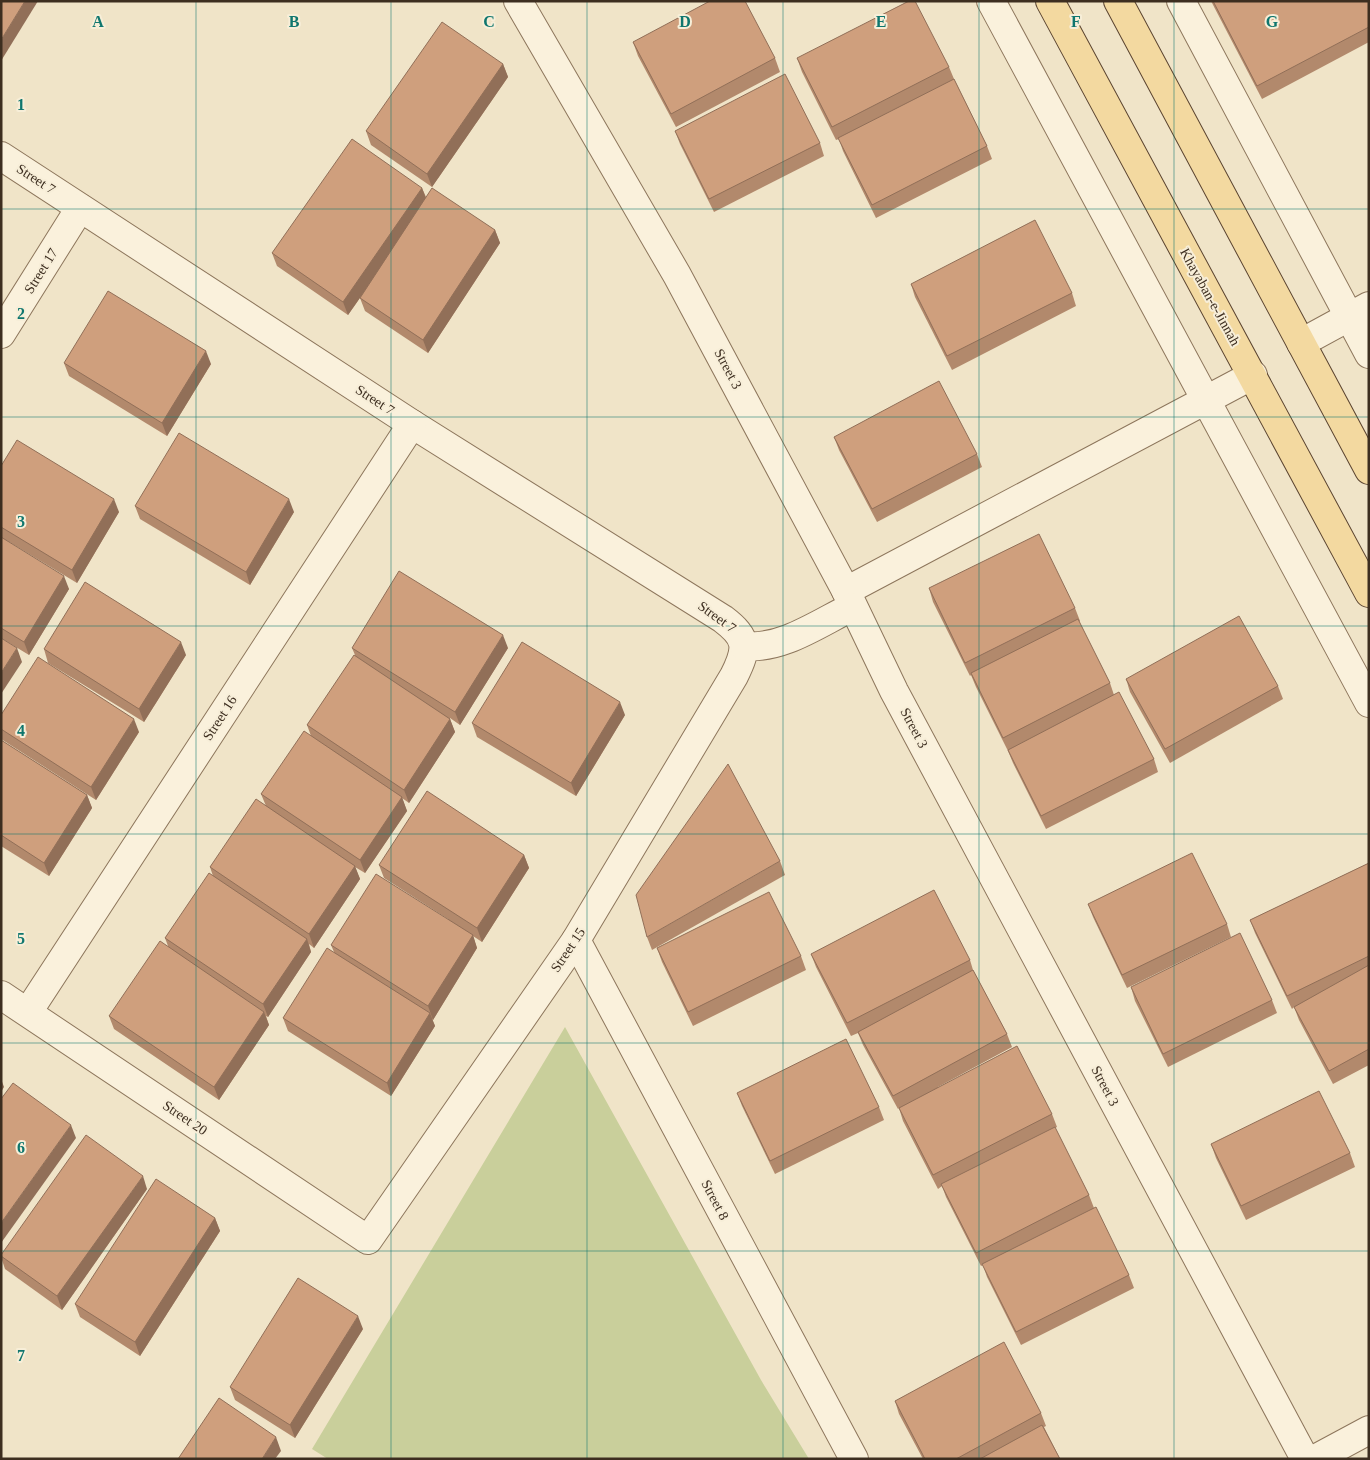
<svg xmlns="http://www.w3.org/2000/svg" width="1370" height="1460" viewBox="0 0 1370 1460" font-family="'Times New Roman',serif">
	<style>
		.green { fill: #c9cf9b }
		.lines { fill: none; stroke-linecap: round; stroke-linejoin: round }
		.minor-casing { stroke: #8d765c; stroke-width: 30 }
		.major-casing { stroke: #5b4430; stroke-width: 30 }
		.minor { stroke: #faf1dc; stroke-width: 28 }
		.major { stroke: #f3d9a0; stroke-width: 28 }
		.wall { fill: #b2896c }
		.shaded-wall { fill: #916f58 }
		.building { fill: #cf9f7d; stroke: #916f58 }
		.grid { fill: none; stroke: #0f766e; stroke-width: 1; stroke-opacity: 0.55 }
		.labels { text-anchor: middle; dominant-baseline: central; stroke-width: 4; stroke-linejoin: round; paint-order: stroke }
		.street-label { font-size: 14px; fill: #3d2e20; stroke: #f7eed8 }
		.grid-label { font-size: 16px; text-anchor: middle; font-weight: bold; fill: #0f766e; stroke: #f7eed8; stroke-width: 4; stroke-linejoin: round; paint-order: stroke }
	</style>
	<rect width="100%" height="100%" fill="#f0e4c8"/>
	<path class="green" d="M565,1027L761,1380L809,1459H328L312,1449Z"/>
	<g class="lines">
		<defs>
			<g id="minor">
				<path d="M518,1L677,275L846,591L894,691L1305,1459"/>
				<path d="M991,1L1369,703"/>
				<path d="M1181,1L1369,354"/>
				<path d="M1,156L412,424L723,619C748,638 748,648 734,676L576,940L368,1240L1,995"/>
				<path d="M1,334L80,208"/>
				<path d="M1301,343L1369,306"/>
				<path d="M846,591L1253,375"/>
				<path d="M744,646C782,650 819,623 852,607"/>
				<path d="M576,940L854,1459"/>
				<path d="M28,1012L412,424"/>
				<path d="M1315,1459L1369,1430"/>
			</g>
			<g id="major">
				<path d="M1050,1L1369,593"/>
				<path d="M1118,1L1369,470"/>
			</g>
		</defs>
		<use href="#minor" class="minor-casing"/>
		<use href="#major" class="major-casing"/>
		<use href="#minor" class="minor"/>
		<use href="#major" class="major"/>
	</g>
	<g class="wall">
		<path d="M1211,1H1369V42L1262,99Z"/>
		<path d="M633,42L775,58L780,72L676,127L638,56Z"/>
		<path d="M797,58L949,67L954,79L987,146L992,159L876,218L843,151L839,139L836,140L802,72Z"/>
		<path d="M503,64L508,77L432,187L371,145L366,131Z"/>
		<path d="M675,131L820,143L824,156L714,212L680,144Z"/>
		<path d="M422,188L426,197L495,230L500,243L428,353L365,311L360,298L348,315L277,266L272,253Z"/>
		<path d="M911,284L1072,293L1076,306L952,370L915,297Z"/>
		<path d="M64,363L211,364L167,436L69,376Z"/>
		<path d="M834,437L977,454L982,467L877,522L839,450Z"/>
		<path d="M1,466L119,512L77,583L6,540L69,589L29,655L1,638Z"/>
		<path d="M135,506L294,512L250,585L140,519Z"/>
		<path d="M929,588L1075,608L1080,621L1079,622L1110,683L1114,695L1154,759L1158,772L1046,829L1013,763L1008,751L976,687L971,675L970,676L933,602Z"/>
		<path d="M352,648H508L460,725L450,718V719L455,732L409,803L402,798L407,811L365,873L355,867L360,879L314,948L309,944L311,952L268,1017L266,1016L269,1025L219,1100L114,1029L109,1016L168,946L165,938L213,876L210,867L266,806L261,794L311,736L307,725L355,655Z"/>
		<path d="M44,649L186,655L144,722L48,663Z"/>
		<path d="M1126,679L1278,686L1283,699L1170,763L1130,692Z"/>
		<path d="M1,715L139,732L96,800L1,739Z"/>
		<path d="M625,715L576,796L477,737L472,723Z"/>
		<path d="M1,740L87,795L92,808L49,876L1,846Z"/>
		<path d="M524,855L529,868L482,942L473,936L477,948L433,1020L432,1019L435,1026L391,1096L288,1031L283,1018L334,952L331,945L448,919L384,878L379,865Z"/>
		<path d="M780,861L785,875L652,950L647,937Z"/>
		<path d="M1369,863V1065L1333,1084L1299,1020L1294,1007L1292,1009L1255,933L1250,920Z"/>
		<path d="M1088,904L1227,924L1231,937L1127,988L1093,917Z"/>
		<path d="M657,948L801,956L806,970L693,1026L662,962Z"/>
		<path d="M811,954L970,960L973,970L1007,1034L1012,1047L938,1087L1052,1114L1057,1127L1055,1128L1089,1195L1094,1208L1129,1275L1134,1288L1021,1345L987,1277L983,1265L981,1266L946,1197L942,1186L938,1189L903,1121L899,1108L898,1109L863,1045L858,1033L851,1036L816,967Z"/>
		<path d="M1131,987L1272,1000L1277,1013L1168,1067L1135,1001Z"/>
		<path d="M737,1093L879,1107L884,1120L775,1174L742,1106Z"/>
		<path d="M1211,1144L1350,1153L1355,1167L1246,1220L1216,1158Z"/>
		<path d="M147,1189L62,1310L5,1269L1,1257V1255Z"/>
		<path d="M215,1218L220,1231L140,1356L80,1317L75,1304Z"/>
		<path d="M363,1329L295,1438L235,1400L230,1387Z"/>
		<path d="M895,1401L1041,1413L1046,1426L1044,1427L1060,1459H923L899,1414Z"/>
	</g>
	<g class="shaded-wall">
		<path d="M25,1H38L1,61V40Z"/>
		<path d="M503,64L508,77L432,187L427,174Z"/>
		<path d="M422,188L427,201L348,315L343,302Z"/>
		<path d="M495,230L500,243L428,353L423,340Z"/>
		<path d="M206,351L211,364L167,436L162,423Z"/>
		<path d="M114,499L119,512L77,583L72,570Z"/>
		<path d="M289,499L294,512L250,585L246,572Z"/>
		<path d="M64,576L69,589L29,655L24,642Z"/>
		<path d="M503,635L508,648L460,725L455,712Z"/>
		<path d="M181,642L186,655L144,722L139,709Z"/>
		<path d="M17,648L22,662L1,694V673Z"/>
		<path d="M620,702L625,715L576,796L571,783Z"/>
		<path d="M134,719L139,732L96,800L91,787Z"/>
		<path d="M450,719L455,732L409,803L404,790Z"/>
		<path d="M87,795L92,808L49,876L44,863Z"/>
		<path d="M402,797L407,811L365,873L360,860Z"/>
		<path d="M524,855L529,868L482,942L477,928Z"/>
		<path d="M355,866L360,879L314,948L309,934Z"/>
		<path d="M473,935L477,948L433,1020L428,1006Z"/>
		<path d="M307,939L311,952L268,1017L263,1004Z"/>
		<path d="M264,1012L269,1025L219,1100L214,1087Z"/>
		<path d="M430,1013L435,1026L391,1096L387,1083Z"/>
		<path d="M1,1079L4,1087L1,1092Z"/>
		<path d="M71,1125L76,1138L1,1243V1223Z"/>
		<path d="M143,1176L147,1189L62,1310L57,1296Z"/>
		<path d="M215,1218L220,1231L140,1356L135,1342Z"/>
		<path d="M358,1316L363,1329L295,1438L290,1425Z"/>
		<path d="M276,1437L281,1451L275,1459H262Z"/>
	</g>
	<g class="building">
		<path d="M1,1H25L1,40Z"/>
		<path d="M710,1H745L775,58L671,114L633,42Z"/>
		<path d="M909,1H915L949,67L832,127L797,58Z"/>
		<path d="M1213,1H1369V27L1257,86Z"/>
		<path d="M442,22L503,64L427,174L366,131Z"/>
		<path d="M785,74L820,143L709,199L675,131Z"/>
		<path d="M954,79L987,146L872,205L838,138Z"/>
		<path d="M352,139L422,188L343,302L272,253Z"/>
		<path d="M432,188L495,230L423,340L360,298Z"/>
		<path d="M1035,220L1072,293L947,356L911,284Z"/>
		<path d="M108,291L206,351L162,423L64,363Z"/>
		<path d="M939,381L977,454L872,509L834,437Z"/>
		<path d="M179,433L289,499L246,572L135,506Z"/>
		<path d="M17,440L114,499L72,570L1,527V466Z"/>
		<path d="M1039,534L1075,608L965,663L929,588Z"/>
		<path d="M1,537L64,576L24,642L1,628Z"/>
		<path d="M399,571L503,635L455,712L352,648Z"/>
		<path d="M85,582L181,642L139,709L44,649Z"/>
		<path d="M1239,616L1278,686L1165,749L1126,679Z"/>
		<path d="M1078,619L1110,683L1003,738L971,673Z"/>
		<path d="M1,638L17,648L1,673Z"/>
		<path d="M522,642L620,702L571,783L472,723Z"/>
		<path d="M354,655L450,719L404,790L307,725Z"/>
		<path d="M38,657L134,719L91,787L1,729V715Z"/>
		<path d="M1119,692L1154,759L1041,816L1008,750Z"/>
		<path d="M304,731L402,797L360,860L261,794Z"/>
		<path d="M1,740L87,795L44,863L1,835Z"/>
		<path d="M728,764L780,861L647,937L636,895Z"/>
		<path d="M427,791L524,855L477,928L379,865Z"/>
		<path d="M256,799L355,866L309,934L210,867Z"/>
		<path d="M1192,853L1227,924L1122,975L1088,904Z"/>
		<path d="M1369,863V956L1287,996L1250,920Z"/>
		<path d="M209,873L307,939L263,1004L165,938Z"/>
		<path d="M376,874L473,935L428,1006L331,945Z"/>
		<path d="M934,890L970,960L847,1023L811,954Z"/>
		<path d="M769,892L801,956L688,1012L657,948Z"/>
		<path d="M1240,933L1272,1000L1163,1054L1131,987Z"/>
		<path d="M160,941L264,1012L214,1087L109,1016Z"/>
		<path d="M327,948L430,1013L387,1083L283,1018Z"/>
		<path d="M1369,965V1049L1329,1071L1294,1007Z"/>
		<path d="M973,970L1007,1034L893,1096L858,1032Z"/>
		<path d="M846,1039L879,1107L770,1161L737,1093Z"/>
		<path d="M1017,1046L1052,1114L933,1175L899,1108Z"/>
		<path d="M13,1083L71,1125L1,1223V1099Z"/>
		<path d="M1319,1091L1350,1153L1241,1206L1211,1144Z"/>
		<path d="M1055,1127L1089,1195L976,1253L941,1184Z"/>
		<path d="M86,1135L143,1176L57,1296L1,1256V1255Z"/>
		<path d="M156,1179L215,1218L135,1342L75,1304Z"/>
		<path d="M1096,1207L1129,1275L1016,1332L982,1264Z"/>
		<path d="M298,1278L358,1316L290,1425L230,1387Z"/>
		<path d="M1004,1342L1041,1413L956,1459H925L895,1401Z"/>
		<path d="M219,1398L276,1437L262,1459H178Z"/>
		<path d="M1042,1425L1060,1459H980Z"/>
	</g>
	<path class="grid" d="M196,1V1459M391,1V1459M587,1V1459M783,1V1459M979,1V1459M1174,1V1459M1,209H1369M1,417H1369M1,626H1369M1,834H1369M1,1043H1369M1,1251H1369"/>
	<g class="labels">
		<g class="street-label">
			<text transform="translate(36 179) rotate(33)">Street 7</text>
			<text transform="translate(41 271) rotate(-58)">Street 17</text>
			<text transform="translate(1210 297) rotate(61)">Khayaban-e-Jinnah</text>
			<text transform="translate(728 369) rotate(62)">Street 3</text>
			<text transform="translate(375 400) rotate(33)">Street 7</text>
			<text transform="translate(717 617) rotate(36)">Street 7</text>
			<text transform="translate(220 718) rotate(-57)">Street 16</text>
			<text transform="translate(914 728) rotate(62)">Street 3</text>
			<text transform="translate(568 950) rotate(-56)">Street 15</text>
			<text transform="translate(1105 1086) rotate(62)">Street 3</text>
			<text transform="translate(185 1118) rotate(34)">Street 20</text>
			<text transform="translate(715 1200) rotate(62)">Street 8</text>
		</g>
	</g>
	<g class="grid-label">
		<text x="98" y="27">A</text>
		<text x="294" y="27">B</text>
		<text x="489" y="27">C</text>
		<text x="685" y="27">D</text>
		<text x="881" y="27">E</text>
		<text x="1076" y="27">F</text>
		<text x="1272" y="27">G</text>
		<text x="21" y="110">1</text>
		<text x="21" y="319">2</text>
		<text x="21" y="527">3</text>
		<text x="21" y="736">4</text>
		<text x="21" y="944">5</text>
		<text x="21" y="1153">6</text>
		<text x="21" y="1361">7</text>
	</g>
	<rect width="1370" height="1460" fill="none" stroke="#3d2e20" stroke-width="5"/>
</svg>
